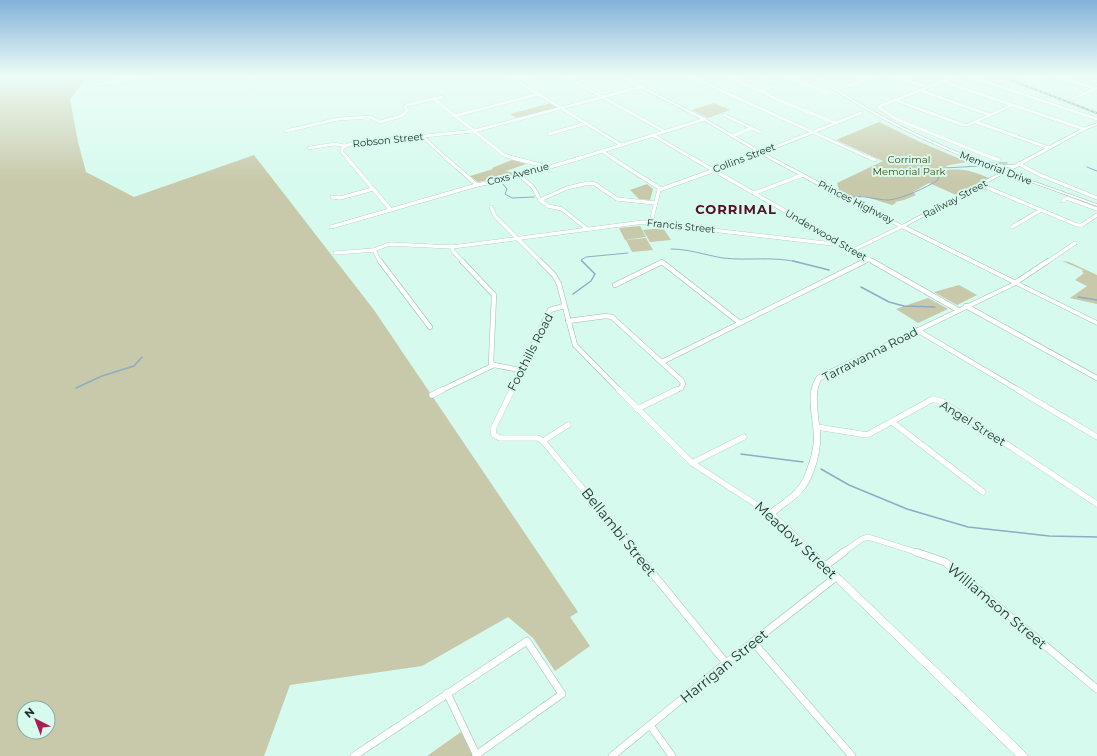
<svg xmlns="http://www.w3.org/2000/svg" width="1097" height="756" viewBox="0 0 1097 756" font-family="Montserrat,sans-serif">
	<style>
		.green { fill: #c8c8aa; fill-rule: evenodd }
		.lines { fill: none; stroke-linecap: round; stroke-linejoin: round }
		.stream-far1 { stroke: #8eacc3; stroke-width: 1 }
		.stream { stroke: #8eacc3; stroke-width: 1.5 }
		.minor-far4-casing { stroke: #9cbeb3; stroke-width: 3.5 }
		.minor-far3-casing { stroke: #9cbeb3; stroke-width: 4 }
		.minor-far2-casing { stroke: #9cbeb3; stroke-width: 5.5 }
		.minor-far1-casing { stroke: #9cbeb3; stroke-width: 6 }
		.minor-casing { stroke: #9cbeb3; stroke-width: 8 }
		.major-casing { stroke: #9cbeb3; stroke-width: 1 }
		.minor-far4 { stroke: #fff; stroke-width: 3 }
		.minor-far3 { stroke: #fff; stroke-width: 3.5 }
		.minor-far2 { stroke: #fff; stroke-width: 4.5 }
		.minor-far1 { stroke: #fff; stroke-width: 5.5 }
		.minor { stroke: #fff; stroke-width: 7 }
		.major { fill: #fff; fill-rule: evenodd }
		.rail-casing { stroke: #789188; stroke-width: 2 }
		.rail { stroke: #d6faee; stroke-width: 1; stroke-dasharray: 2.5; stroke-linecap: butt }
		.labels { text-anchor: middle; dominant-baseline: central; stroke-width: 4; stroke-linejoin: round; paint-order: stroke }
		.far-street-label { font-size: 10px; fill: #24322d; stroke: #d6faee }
		.far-park-label { font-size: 10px; fill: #4d490e; stroke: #d6faee }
		.street-label { font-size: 12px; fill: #24322d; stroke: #d6faee }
		.far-district-label { font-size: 13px; font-weight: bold; letter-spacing: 1px; fill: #530f26; stroke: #d6faee }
		.near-street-label { font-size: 14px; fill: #24322d; stroke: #d6faee }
	</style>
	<rect width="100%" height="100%" fill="#d6faee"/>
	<g class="green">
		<path d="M0,76H88L70,99L78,142L86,172L134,197L254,155L374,310L578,612L570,617L590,646L555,671L533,638L508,617L422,666L290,685L264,756H0ZM24,708H48V732H24Z"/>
		<path d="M551,103L558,108L517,118L510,114Z"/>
		<path d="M714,103L730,110L708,118L692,110Z"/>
		<path d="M879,122L920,142L967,162L949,165L937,171C960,168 968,169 989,178L956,195L929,183L913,192L916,195L904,200L895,202L896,203L892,205L863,196L855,199L839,190L837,183L883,161L836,140Z"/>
		<path d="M512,160L526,164L506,171L517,174L478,182L470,176L493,169L492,168Z"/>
		<path d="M647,184L653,189L650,200L639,199L630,190Z"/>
		<path d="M640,226L646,237L625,240L619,228Z"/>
		<path d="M663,228L671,240L650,242L643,230Z"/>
		<path d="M646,238L653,250L632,252L626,240Z"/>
		<path d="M1062,261L1069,262L1097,275V304L1070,298L1087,286L1075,280L1084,273L1082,272L1083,270Z"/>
		<path d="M959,285L977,295L957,305L934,292Z"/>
		<path d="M928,298L948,309L918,323L896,309Z"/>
		<path d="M461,732L473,756H427Z"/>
	</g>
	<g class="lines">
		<g class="stream-far1">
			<path d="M996,163H1007"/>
			<path d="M1087,167L1097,171"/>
			<path d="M502,183L507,189L505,194L512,198L534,197"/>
			<path d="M853,197C865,195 876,200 888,200C899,200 928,187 938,180L939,170L943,168L982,166"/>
			<path d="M671,249C689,249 705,255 723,258C748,261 773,256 797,262"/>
			<path d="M582,262L581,260L586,257L628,253"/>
		</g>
		<g class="stream">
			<path d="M793,261L829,270"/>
			<path d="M861,287L889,302L904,306L935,307"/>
			<path d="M573,294L591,281L595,274L582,261"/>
			<path d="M1078,297L1097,300"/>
			<path d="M76,388L102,376L134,366L142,357"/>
			<path d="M741,454L803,462"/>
			<path d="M821,469L849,485L907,509L968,527L1049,536L1097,537"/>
		</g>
		<defs>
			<g id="minor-far4">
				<path d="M509,76L621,145"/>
				<path d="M564,76L664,131"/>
				<path d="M689,76L872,159"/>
				<path d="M786,76L828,93"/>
				<path d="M852,76L865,80"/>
				<path d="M893,76L927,87"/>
				<path d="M956,76L878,107L896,119L995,159"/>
				<path d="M968,76L1097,119"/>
				<path d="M1055,76L1097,89"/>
				<path d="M730,78L761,91"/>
				<path d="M515,79L529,76"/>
				<path d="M941,81L1084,129"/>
				<path d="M1026,81L1043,76"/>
				<path d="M93,85L147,76"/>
				<path d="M772,87L761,91L776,99L835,123"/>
				<path d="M846,87L877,76"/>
				<path d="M919,90L990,115"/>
				<path d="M434,99L504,155L517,159"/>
				<path d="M1072,99L1097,88"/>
				<path d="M895,100L963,125H968L1012,105"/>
				<path d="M724,115L760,132"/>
				<path d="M454,116L539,94"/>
				<path d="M976,122L1049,148"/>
				<path d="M286,131L338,119L370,117L380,122L401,116L408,110L405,107L407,105L442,97"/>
				<path d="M549,134L587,123"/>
				<path d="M653,135L694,159"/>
				<path d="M422,136L447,159"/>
				<path d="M732,136L752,128"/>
				<path d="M345,146L342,149V152L348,159"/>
				<path d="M309,148L335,144L345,146L354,143L474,131L641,87"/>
				<path d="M602,151L614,159"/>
				<path d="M577,159L705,119"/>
				<path d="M745,159L861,113"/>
			</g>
			<g id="minor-far3">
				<path d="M347,158L390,209"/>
				<path d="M446,158L477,185"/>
				<path d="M513,158L548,167"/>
				<path d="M612,158L661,189"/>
				<path d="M692,158L829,236L838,243L874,262"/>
				<path d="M870,158L875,160"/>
				<path d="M993,158L999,160"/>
				<path d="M1019,164L1040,175L1097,198"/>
				<path d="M520,176L533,187L540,200L548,206L562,209L587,229"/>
				<path d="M981,185L1077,225H1082L1097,215"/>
				<path d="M755,193L802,175"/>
				<path d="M332,197L340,198L373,189"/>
				<path d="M540,200L567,188L588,183L595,184L617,199L655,203"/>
				<path d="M1063,201L1067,198L1097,209"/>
				<path d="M491,207L495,216L541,262"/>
				<path d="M651,222L659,190L748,158"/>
				<path d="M331,227L477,185L520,176L580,158"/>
				<path d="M1012,227L1041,210"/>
				<path d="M452,247L453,251L463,262"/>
				<path d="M853,250L903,226"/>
				<path d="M335,253L374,250"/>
				<path d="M380,262L374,250L389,244L452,247L643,222L833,244L838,243"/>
				<path d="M863,262L869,259"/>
				<path d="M1047,262L1075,243"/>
			</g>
			<g id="minor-far2">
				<path d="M380,261L430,327"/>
				<path d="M462,261L494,295L491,363L494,365"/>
				<path d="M540,261L554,275L559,284L575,345L620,391"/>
				<path d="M872,261L958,310"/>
				<path d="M1015,283L1048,261"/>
				<path d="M615,285L662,262L740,323"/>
				<path d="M966,306L1097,378"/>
				<path d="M568,321L606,316L612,317L682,381L683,384L681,388L674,391"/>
				<path d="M917,330L1020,391"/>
				<path d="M662,362L865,261"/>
				<path d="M494,365L520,370"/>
				<path d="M440,391L494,365"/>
				<path d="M511,391L550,310L564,306"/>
			</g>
			<g id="minor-far1">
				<path d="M512,390L493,429L494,435L500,438H538L543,441L636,553"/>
				<path d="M619,390L692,463L771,514"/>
				<path d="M1018,390L1097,437"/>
				<path d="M432,395L442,390"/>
				<path d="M637,409L676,390"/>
				<path d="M892,422L983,492"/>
				<path d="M817,427L867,435L933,399L943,402L1097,504"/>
				<path d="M543,441L568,425"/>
				<path d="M692,463L744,437"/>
				<path d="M842,553L862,539L868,537L919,553"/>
			</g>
			<g id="minor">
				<path d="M635,552L726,663"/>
				<path d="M916,552L945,562L1097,689"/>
				<path d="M825,566L844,552"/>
				<path d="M753,642L852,756"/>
				<path d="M447,693L477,756"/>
				<path d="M650,725L672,756"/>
				<path d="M354,756L527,641L562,694L476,755"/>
				<path d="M612,756L726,663L836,577"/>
			</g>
			<path id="major" d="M617,76H621L641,86L680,76H683V77L644,87L701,116L766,154L853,200L902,225L1001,172C960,156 920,139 881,118C858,106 836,91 814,77V76H817C839,90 861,105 884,117C923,138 963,155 1004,170L1010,167H1003L988,163L990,162L1003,165H1014L1083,128L1097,123V125L1085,130L1008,172L1097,204V206L1005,173L906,226L1097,321V325L1016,285L821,380C815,390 817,404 818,416C819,425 821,434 820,443C819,458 812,482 802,492C795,501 784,506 776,514L1026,753L1028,756H1016L768,516L767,514C770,509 776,505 781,502C794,492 802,485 807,469C811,459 814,447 814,436C813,416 805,395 817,376L1012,283L849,202L764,156L699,118Z"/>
		</defs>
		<use href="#minor-far4" class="minor-far4-casing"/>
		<use href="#minor-far3" class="minor-far3-casing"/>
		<use href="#minor-far2" class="minor-far2-casing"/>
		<use href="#minor-far1" class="minor-far1-casing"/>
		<use href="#minor" class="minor-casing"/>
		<use href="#major" class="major-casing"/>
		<use href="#minor-far4" class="minor-far4"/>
		<use href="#minor-far3" class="minor-far3"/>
		<use href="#minor-far2" class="minor-far2"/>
		<use href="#minor-far1" class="minor-far1"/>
		<use href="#minor" class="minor"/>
		<use href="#major" class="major"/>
		<defs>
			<path id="rail" d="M1000,76L1097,113"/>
		</defs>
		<use href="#rail" class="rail-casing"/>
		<use href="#rail" class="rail"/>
	</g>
	<linearGradient id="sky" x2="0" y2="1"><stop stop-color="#84b1d9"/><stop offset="0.42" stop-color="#edfdf7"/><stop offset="1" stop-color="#edfdf7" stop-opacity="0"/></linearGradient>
	<rect width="1097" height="181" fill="url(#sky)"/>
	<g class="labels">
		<g class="far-street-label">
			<text transform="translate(388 140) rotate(-6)">Robson Street</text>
			<text transform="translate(744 158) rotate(-21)">Collins Street</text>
			<text transform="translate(996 168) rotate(21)">Memorial Drive</text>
			<text transform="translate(518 174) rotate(-15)">Coxs Avenue</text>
			<text transform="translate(955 199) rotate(-28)">Railway Street</text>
			<text transform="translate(856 202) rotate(27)">Princes Highway</text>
			<text transform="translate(681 226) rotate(6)">Francis Street</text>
			<text transform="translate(826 235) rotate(30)">Underwood Street</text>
		</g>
		<g class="far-park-label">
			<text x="909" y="159">Corrimal<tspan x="909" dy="12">Memorial Park</tspan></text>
		</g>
		<g class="street-label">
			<text transform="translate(530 352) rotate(-63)">Foothills Road</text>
			<text transform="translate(870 354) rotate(-27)">Tarrawanna Road</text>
			<text transform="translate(973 423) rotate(32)">Angel Street</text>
		</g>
		<g class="far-district-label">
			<text x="736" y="209">CORRIMAL</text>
		</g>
		<g class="near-street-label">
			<text transform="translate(619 532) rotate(51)">Bellambi Street</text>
			<text transform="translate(796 540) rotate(43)">Meadow Street</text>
			<text transform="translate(997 606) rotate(40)">Williamson Street</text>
			<text transform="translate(724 666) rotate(-39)">Harrigan Street</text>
		</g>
	</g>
	<g transform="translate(36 720) rotate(318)"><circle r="19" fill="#d6faee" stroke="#8faaa1"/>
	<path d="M0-3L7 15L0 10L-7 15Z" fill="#ac1b52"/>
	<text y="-6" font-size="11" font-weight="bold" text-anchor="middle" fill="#24322d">N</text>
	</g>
</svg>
